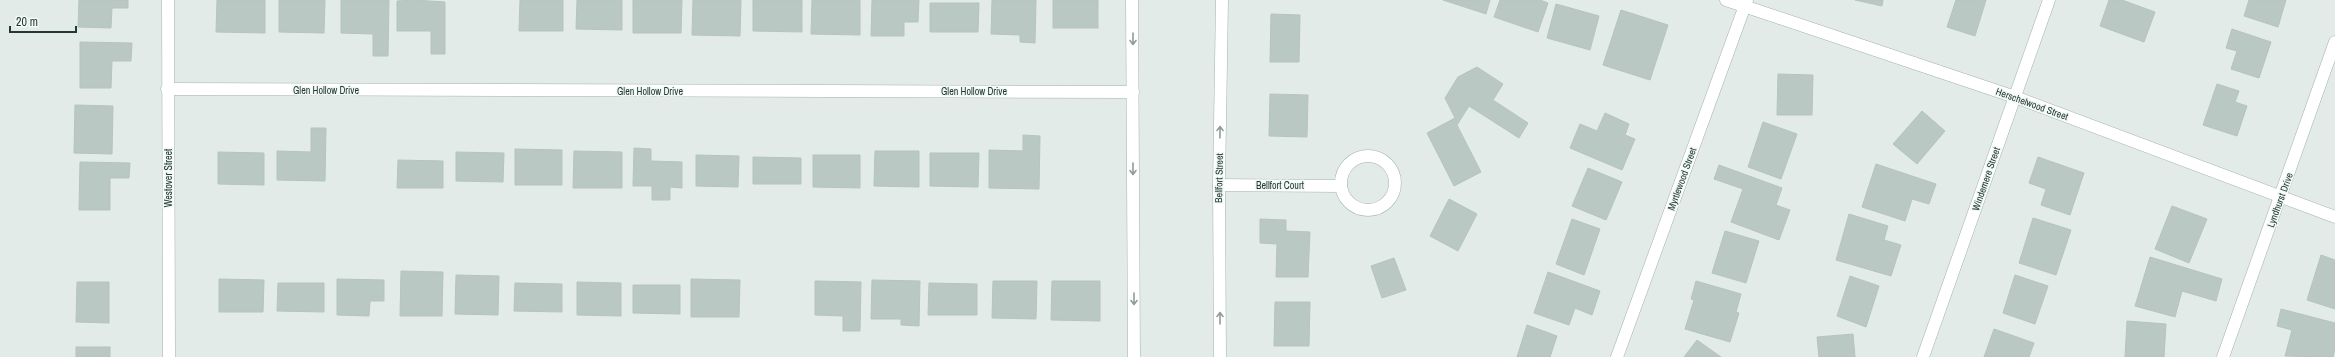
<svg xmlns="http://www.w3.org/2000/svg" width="2335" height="357" viewBox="0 0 2335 357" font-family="'Archivo Narrow',sans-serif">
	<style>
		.building { fill: #bac8c3; stroke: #b5c4bd }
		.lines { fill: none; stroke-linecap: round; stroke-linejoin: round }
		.street-casing { stroke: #a5b2ae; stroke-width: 13 }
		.secondary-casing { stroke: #a1b6ae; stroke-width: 13 }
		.street { stroke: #fff; stroke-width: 12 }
		.secondary { stroke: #fff; stroke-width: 12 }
		.oneway { stroke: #919c9a }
		.labels { text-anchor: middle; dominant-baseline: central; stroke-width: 3; stroke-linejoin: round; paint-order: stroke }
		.street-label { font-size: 10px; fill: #233a34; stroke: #f2f8f5 }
	</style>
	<rect width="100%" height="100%" fill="#e2ebe7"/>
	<g class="building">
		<path d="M79,0H128V8H112L111,28L78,27Z"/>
		<path d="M217,0H265V33L216,32Z"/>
		<path d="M279,0H325L324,33L279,32Z"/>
		<path d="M341,0H389L388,56H373V34L341,33Z"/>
		<path d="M414,0L445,2V54H431V31H397V1Z"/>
		<path d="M520,0H563V31H519Z"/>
		<path d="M577,0H622V30L576,29Z"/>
		<path d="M633,0H682L681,33H633Z"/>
		<path d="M693,0H741L740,36L692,35Z"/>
		<path d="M753,0H802V32L753,31Z"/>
		<path d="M812,0H860V35L811,34Z"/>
		<path d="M872,0H919L918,22H904V36H871Z"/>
		<path d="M992,0H1036L1035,43L1020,42V35L991,34Z"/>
		<rect x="1053" y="0" width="45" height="28"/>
		<path d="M1443,0H1490L1486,14Z"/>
		<path d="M1500,0H1540L1548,3L1538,32L1494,17Z"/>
		<path d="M1855,0H1883L1882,6Z"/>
		<path d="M1956,0H1986L1975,36L1947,27Z"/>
		<path d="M2109,0H2122L2155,12L2144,42L2100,26Z"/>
		<path d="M2249,0H2286L2278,27L2244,16Z"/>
		<path d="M930,3H979L978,32H930Z"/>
		<path d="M1556,4L1599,16L1590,50L1547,38Z"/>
		<path d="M1621,10L1668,25L1650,80L1603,65Z"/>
		<path d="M1271,14L1300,15L1299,62H1270Z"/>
		<path d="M2232,29L2271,42L2259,78L2231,69L2237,51L2226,48Z"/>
		<path d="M80,42L132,43L131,61H112L111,88H80Z"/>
		<path d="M1477,67L1503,84L1493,100L1528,123L1519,138L1469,106L1457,125L1481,172L1454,186L1427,133L1455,118L1445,98L1458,77Z"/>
		<path d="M1778,74L1813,75L1812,115H1777Z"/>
		<path d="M2217,84L2239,91L2235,102L2247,106L2237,136L2203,125Z"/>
		<path d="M1270,94L1308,95L1307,137L1269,136Z"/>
		<path d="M75,105L113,106L112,154L74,153Z"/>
		<path d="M1922,111L1945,131L1917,164L1893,144Z"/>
		<path d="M1605,113L1629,124L1625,135L1635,139L1622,170L1570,148L1580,124L1597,131Z"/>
		<path d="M1763,122L1797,134L1781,179L1748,167Z"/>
		<path d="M311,128H326L325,181L277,180V151L311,152Z"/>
		<path d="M1023,135L1040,136L1039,189L989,188V150L1023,151Z"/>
		<path d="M634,148L651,149V161L682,162V188L670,187V200H652V186H633Z"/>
		<path d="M515,149L562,150V185H515Z"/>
		<path d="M574,151L622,152V188H573Z"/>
		<path d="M875,151H919V187L874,186Z"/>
		<path d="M218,152L264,153V185L218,184Z"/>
		<path d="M456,152L504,153L503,182L456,181Z"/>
		<path d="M930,153H979L978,187L930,186Z"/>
		<path d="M696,155L739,156L738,187L696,186Z"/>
		<path d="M813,155H860V188L813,187Z"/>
		<path d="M753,157L801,158V184H753Z"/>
		<path d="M2038,157L2084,173L2070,215L2041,205L2046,189L2029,183Z"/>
		<path d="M398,160L443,161V188H397Z"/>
		<path d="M80,162L130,163L129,178H110V210H79Z"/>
		<path d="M1876,164L1936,184L1929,204L1912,199L1905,221L1862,207Z"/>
		<path d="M1719,165L1782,188L1776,205L1790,210L1779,240L1731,222L1743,189L1714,179Z"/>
		<path d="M1588,168L1622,182L1606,220L1572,206Z"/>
		<path d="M1449,199L1477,214L1458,251L1430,236Z"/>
		<path d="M2172,206L2207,219L2189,263L2155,249Z"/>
		<path d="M1849,214L1888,226L1884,240L1901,245L1891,276L1836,260Z"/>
		<path d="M2033,218L2071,230L2056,275L2019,263Z"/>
		<path d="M1260,219L1286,220V231L1310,232L1308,277H1276L1277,244L1260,243Z"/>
		<path d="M1572,219L1600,229L1584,275L1556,264Z"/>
		<path d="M1725,231L1759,241L1746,283L1712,273Z"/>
		<path d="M2321,255L2335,260V309L2307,300Z"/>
		<path d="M2150,257L2222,279L2216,301L2182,291L2175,317L2135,306Z"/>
		<path d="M1394,258L1406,290L1382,298L1371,266Z"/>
		<path d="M401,271L443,272L442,316H400Z"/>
		<path d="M1548,272L1600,291L1592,315L1575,308L1569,325L1534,313Z"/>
		<path d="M456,275L499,276L498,315L455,314Z"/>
		<path d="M2015,275L2048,286L2035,324L2003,313Z"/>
		<path d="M1850,276L1879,286L1866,327L1837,316Z"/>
		<path d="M219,279L264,280L263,312H219Z"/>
		<path d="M337,279L384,280V301H370L369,316L337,315Z"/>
		<path d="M691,279L740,280L739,317H691Z"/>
		<path d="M872,280L920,281L919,326L901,325V319H871Z"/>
		<path d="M815,281L861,282L860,331H843V316L815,315Z"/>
		<path d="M993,281H1037L1036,319L992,318Z"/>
		<path d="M1052,281H1100V321L1051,320Z"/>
		<path d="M1696,281L1741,294L1736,312L1739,313L1730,342L1685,329L1694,300L1691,299Z"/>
		<path d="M77,282H109V323L76,322Z"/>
		<path d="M577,282L621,283V316L577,315Z"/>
		<path d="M278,283H324V312L277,311Z"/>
		<path d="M515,283L562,284V312L514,311Z"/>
		<path d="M929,283L977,284V315H928Z"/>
		<path d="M633,285H680V314L633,313Z"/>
		<path d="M1275,302H1310L1309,346H1274Z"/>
		<path d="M2281,309L2335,323V349L2333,357L2285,356L2292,330L2277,326Z"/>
		<path d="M2127,321L2166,324L2164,357H2125Z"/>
		<path d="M1527,325L1557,336L1550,357H1517Z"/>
		<path d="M1994,329L2034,343L2029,357H1984Z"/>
		<path d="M1853,334L1855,357H1819L1817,337Z"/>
		<path d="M1697,340L1721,357H1684Z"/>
		<rect x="76" y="347" width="34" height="10"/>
	</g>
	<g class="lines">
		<defs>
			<g id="street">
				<path d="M168,0L169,357"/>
				<path d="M1726,0L2015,97L2335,217"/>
				<path d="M167,89L1133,92"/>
				<circle cx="1368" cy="183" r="27"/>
				<path d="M1219,185L1341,186"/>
				<path d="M1617,357L1747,0"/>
				<path d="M1923,357L2049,0"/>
				<path d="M2223,357L2335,42"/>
			</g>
			<g id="secondary">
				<path d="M1132,0L1134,357"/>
				<path d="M1220,357L1219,185L1222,0"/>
			</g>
		</defs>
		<use href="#street" class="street-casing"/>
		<use href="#secondary" class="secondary-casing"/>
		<use href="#street" class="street"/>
		<use href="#secondary" class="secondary"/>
	</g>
	<defs><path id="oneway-shaft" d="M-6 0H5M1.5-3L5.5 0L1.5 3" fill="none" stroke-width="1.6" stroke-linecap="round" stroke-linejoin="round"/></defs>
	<g class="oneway">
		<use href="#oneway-shaft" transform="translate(1133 39) rotate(90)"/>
		<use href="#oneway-shaft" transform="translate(1220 132) rotate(-89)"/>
		<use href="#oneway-shaft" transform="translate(1133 169) rotate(90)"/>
		<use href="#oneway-shaft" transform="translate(1134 299) rotate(90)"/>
		<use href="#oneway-shaft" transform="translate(1220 318) rotate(-90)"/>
	</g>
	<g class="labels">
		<g class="street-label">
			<text x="326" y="90">Glen Hollow Drive</text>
			<text x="650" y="91">Glen Hollow Drive</text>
			<text x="974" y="91">Glen Hollow Drive</text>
			<text transform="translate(2032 104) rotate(20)">Herschelwood Street</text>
			<text transform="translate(168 178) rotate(-90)">Westover Street</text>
			<text transform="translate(1219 178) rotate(-89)">Bellfort Street</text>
			<text transform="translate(1682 179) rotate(-70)">Myrtlewood Street</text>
			<text transform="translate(1986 179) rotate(-71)">Windemere Street</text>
			<text x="1280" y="185">Bellfort Court</text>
			<text transform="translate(2280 200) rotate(-70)">Lyndhurst Drive</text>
		</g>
	</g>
	<path d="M10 26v6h66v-6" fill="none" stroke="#233a34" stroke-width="2"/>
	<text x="16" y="26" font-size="12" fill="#233a34" stroke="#f2f8f5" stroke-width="3" paint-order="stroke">20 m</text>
</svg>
